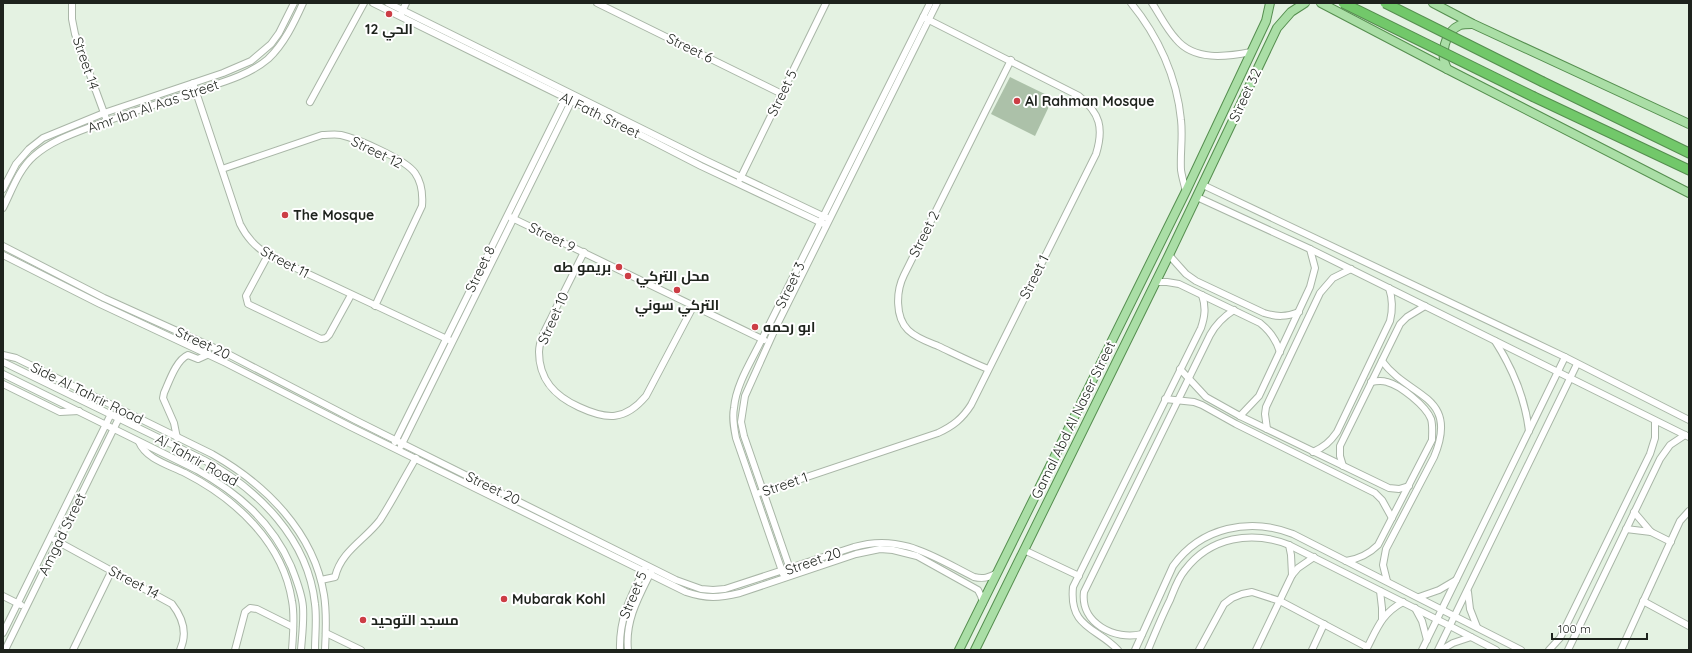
<svg xmlns="http://www.w3.org/2000/svg" width="1692" height="653" viewBox="0 0 1692 653" font-family="Quicksand,Cairo,sans-serif">
	<style>
		.green { fill: #acc1a9 }
		.lines { fill: none; stroke-linecap: round; stroke-linejoin: round }
		.minor-casing { stroke: #a9b6a7; stroke-width: 8 }
		.major-casing { stroke: #558e4f; stroke-width: 10 }
		.highway-casing { stroke: #558e4f; stroke-width: 11 }
		.minor { stroke: #fff; stroke-width: 6 }
		.major { stroke: #aadea6; stroke-width: 8 }
		.highway { stroke: #72c86a; stroke-width: 9 }
		.highway-bridge-casing { stroke: #558e4f; stroke-width: 11; stroke-linecap: butt }
		.highway-bridge { stroke: #72c86a; stroke-width: 9 }
		.poi-dot { fill: #cc3d45; stroke: #fff; stroke-width: 1.5 }
		.labels { text-anchor: middle; dominant-baseline: central; stroke-width: 4; stroke-linejoin: round; paint-order: stroke }
		.poi-label { font-size: 14px; font-weight: bold; fill: #1e231d; stroke: #fff; text-anchor: start }
		.street-label { font-size: 14px; fill: #1e231d; stroke: #fff }
	</style>
	<rect width="100%" height="100%" fill="#e4f2e2"/>
	<path class="green" d="M1010,77L1053,98L1035,136L991,114Z"/>
	<g class="lines">
		<defs>
			<g id="minor">
				<path d="M72,3V19L75,34L107,121"/>
				<path d="M373,3L631,130L701,166L824,224"/>
				<path d="M388,3L705,160L827,218"/>
				<path d="M597,3L782,94"/>
				<path d="M1131,3C1158,36 1177,77 1181,120C1183,137 1180,153 1181,170C1182,177 1184,184 1186,191"/>
				<path d="M1152,3C1160,15 1166,28 1176,39C1194,61 1226,57 1251,52"/>
				<path d="M401,14L406,3"/>
				<path d="M193,83L240,224C247,238 255,246 268,255L449,340"/>
				<path d="M310,102L364,3"/>
				<path d="M222,169L322,135C328,135 335,134 341,135C358,139 405,159 415,173C422,183 423,194 422,206L375,306"/>
				<path d="M740,179L826,3"/>
				<path d="M1203,185L1565,357L1689,420"/>
				<path d="M3,189L16,164L29,149L43,138L104,113L223,73L251,61L271,44L279,33L294,3"/>
				<path d="M1197,197L1310,249L1689,437"/>
				<path d="M3,208C12,190 19,169 34,156C51,141 72,134 93,126C127,114 162,102 196,91C220,83 248,76 268,59C284,44 294,23 303,3"/>
				<path d="M510,217L764,340"/>
				<path d="M3,246L104,298L230,355L355,420L676,580L701,589L713,590L725,589L854,547C901,533 934,557 974,577C983,579 989,578 997,573"/>
				<path d="M584,252C574,272 564,292 554,312C549,324 539,338 539,352C539,380 555,396 579,407C607,420 625,421 646,396L694,305"/>
				<path d="M3,255L100,304L226,363L351,427L686,592C707,599 719,598 740,593L856,554L880,549L893,550L917,556L978,590L981,596L983,603"/>
				<path d="M268,255L246,296L248,304L321,339L326,338L329,335L351,295"/>
				<path d="M1169,255L1186,274L1196,281L1264,313C1277,317 1286,317 1299,312"/>
				<path d="M1155,282H1167L1179,284L1260,323C1270,331 1276,339 1280,352"/>
				<path d="M1495,341C1513,369 1525,398 1529,431"/>
				<path d="M3,355L16,358L212,454C265,484 314,532 324,595C327,613 326,632 325,650"/>
				<path d="M1382,361C1409,398 1460,395 1434,457L1386,549L1383,565L1387,581"/>
				<path d="M3,362L204,460C259,490 308,539 315,604C317,619 315,635 315,650"/>
				<path d="M988,369C971,362 955,354 938,346C928,342 916,338 908,330C895,317 896,291 904,275L1011,60"/>
				<path d="M1180,369L1206,397L1240,416L1389,488L1399,489L1409,486"/>
				<path d="M3,374L197,470C238,493 272,522 291,566C296,579 302,593 303,607C304,622 302,636 301,650"/>
				<path d="M3,384L60,412L79,411"/>
				<path d="M1165,399L1194,402L1202,405L1236,424L1375,493L1382,500L1392,518"/>
				<path d="M1240,416L1259,396L1310,287L1315,268L1310,249"/>
				<path d="M1267,429L1265,414L1266,407L1320,293L1333,278L1351,269"/>
				<path d="M177,438L174,423L163,398L164,393C169,382 176,360 188,355L198,359L209,354"/>
				<path d="M139,442C146,459 169,465 185,473C236,499 283,543 292,601C295,617 293,634 292,650"/>
				<path d="M395,442L567,95"/>
				<path d="M401,446L573,98"/>
				<path d="M1313,452C1324,447 1330,442 1337,432L1390,321C1393,309 1393,300 1389,288"/>
				<path d="M1343,466L1340,456V446L1400,324L1407,317L1425,306"/>
				<path d="M756,494L938,433C953,426 962,419 971,405L1096,154C1104,128 1100,113 1079,96L923,17"/>
				<path d="M1634,512L1651,532L1671,542"/>
				<path d="M1626,529L1651,532"/>
				<path d="M55,540L172,604C183,618 188,633 180,650"/>
				<path d="M1289,545L1291,555L1292,575"/>
				<path d="M1024,550L1079,576"/>
				<path d="M1346,561C1359,559 1369,554 1378,545L1432,440C1432,433 1433,426 1431,419C1426,406 1400,385 1387,382C1381,380 1376,381 1371,382"/>
				<path d="M791,572L744,436L741,422L745,396L775,329L937,3"/>
				<path d="M783,574L736,438C734,428 732,418 734,408C736,384 752,360 762,339L930,3"/>
				<path d="M321,580L335,577C341,551 365,540 380,520C393,500 404,478 416,458"/>
				<path d="M1380,591L1382,608V619"/>
				<path d="M1468,592L1470,609L1477,627"/>
				<path d="M3,596L21,605"/>
				<path d="M1419,597L1439,590L1456,580"/>
				<path d="M1643,601L1689,626"/>
				<path d="M1415,608L1422,621L1427,640"/>
				<path d="M3,633L111,414"/>
				<path d="M326,633L361,650"/>
				<path d="M1142,634C1115,641 1080,623 1084,592L1210,335C1216,324 1223,317 1234,310"/>
				<path d="M5,650L119,418"/>
				<path d="M73,650L112,570"/>
				<path d="M235,650L245,612L250,608L257,609L293,627"/>
				<path d="M620,650C619,617 631,596 645,568"/>
				<path d="M628,650C625,621 638,598 651,572"/>
				<path d="M1118,650C1096,627 1069,628 1073,587L1201,328C1205,316 1206,307 1202,295"/>
				<path d="M1135,650L1173,566C1201,527 1250,517 1293,534L1521,650"/>
				<path d="M1148,650C1155,633 1162,616 1170,600C1174,590 1178,578 1185,570C1210,537 1252,530 1289,545L1450,626L1496,650"/>
				<path d="M1199,650L1224,604L1232,598L1242,594L1252,592L1280,601L1367,647"/>
				<path d="M1256,650L1292,575L1298,568L1314,557"/>
				<path d="M1312,650L1324,624"/>
				<path d="M1366,650C1377,629 1381,614 1403,602"/>
				<path d="M1422,650L1565,357"/>
				<path d="M1438,650L1577,364"/>
				<path d="M1441,650L1453,643L1471,637"/>
				<path d="M1549,650L1560,638L1650,454L1655,438V421"/>
				<path d="M1568,650L1660,459L1670,445L1685,435"/>
				<path d="M1621,650L1680,521L1689,511"/>
			</g>
			<g id="major">
				<path d="M1321,3L1447,69L1689,193"/>
				<path d="M1433,3L1473,24L1689,124"/>
				<path d="M1447,69C1440,55 1444,32 1460,25C1463,24 1468,24 1472,24"/>
				<path d="M959,650L1186,191L1266,21L1270,3"/>
				<path d="M975,650L1169,255L1277,28L1291,12L1305,3"/>
			</g>
			<g id="highway">
				<path d="M1543,82L1689,153"/>
				<path d="M1534,97L1689,170"/>
			</g>
		</defs>
		<use href="#minor" class="minor-casing"/>
		<use href="#major" class="major-casing"/>
		<use href="#highway" class="highway-casing"/>
		<use href="#minor" class="minor"/>
		<use href="#major" class="major"/>
		<use href="#highway" class="highway"/>
		<defs>
			<g id="highway-bridge">
				<path d="M1343,3L1534,97"/>
				<path d="M1385,3L1543,82"/>
			</g>
		</defs>
		<use href="#highway-bridge" class="highway-bridge-casing"/>
		<use href="#highway-bridge" class="highway-bridge"/>
	</g>
	<g class="poi-dot">
		<circle cx="389" cy="14" r="4"/>
		<circle cx="1017" cy="101" r="4"/>
		<circle cx="285" cy="215" r="4"/>
		<circle cx="619" cy="267" r="4"/>
		<circle cx="628" cy="276" r="4"/>
		<circle cx="677" cy="290" r="4"/>
		<circle cx="755" cy="327" r="4"/>
		<circle cx="504" cy="599" r="4"/>
		<circle cx="363" cy="620" r="4"/>
	</g>
	<g class="labels">
		<g class="poi-label">
			<text x="389" y="29" text-anchor="middle">الحي 12</text>
			<text x="1025" y="101">Al Rahman Mosque</text>
			<text x="293" y="215">The Mosque</text>
			<text x="611" y="267" text-anchor="end">بريمو طه</text>
			<text x="636" y="276">محل التركي</text>
			<text x="677" y="305" text-anchor="middle">التركي سوني</text>
			<text x="763" y="327">ابو رحمه</text>
			<text x="512" y="599">Mubarak Kohl</text>
			<text x="371" y="620">مسجد التوحيد</text>
		</g>
		<g class="street-label">
			<text transform="translate(690 48) rotate(26)">Street 6</text>
			<text transform="translate(86 63) rotate(71)">Street 14</text>
			<text transform="translate(782 93) rotate(-64)">Street 5</text>
			<text transform="translate(1245 95) rotate(-65)">Street 32</text>
			<text transform="translate(153 106) rotate(-19)">Amr Ibn Al Aas Street</text>
			<text transform="translate(600 115) rotate(26)">Al Fath Street</text>
			<text transform="translate(377 152) rotate(26)">Street 12</text>
			<text transform="translate(924 234) rotate(-63)">Street 2</text>
			<text transform="translate(552 237) rotate(26)">Street 9</text>
			<text transform="translate(285 262) rotate(28)">Street 11</text>
			<text transform="translate(480 269) rotate(-64)">Street 8</text>
			<text transform="translate(1034 277) rotate(-63)">Street 1</text>
			<text transform="translate(790 285) rotate(-64)">Street 3</text>
			<text transform="translate(553 318) rotate(-66)">Street 10</text>
			<text transform="translate(203 343) rotate(25)">Street 20</text>
			<text transform="translate(87 393) rotate(26)">Side Al Tahrir Road</text>
			<text transform="translate(1073 420) rotate(-64)">Gamal Abd Al Naser Street</text>
			<text transform="translate(197 460) rotate(29)">Al Tahrir Road</text>
			<text transform="translate(785 484) rotate(-19)">Street 1</text>
			<text transform="translate(493 488) rotate(26)">Street 20</text>
			<text transform="translate(62 534) rotate(-64)">Amgad Street</text>
			<text transform="translate(813 561) rotate(-19)">Street 20</text>
			<text transform="translate(134 582) rotate(28)">Street 14</text>
			<text transform="translate(633 595) rotate(-67)">Street 5</text>
		</g>
	</g>
	<rect width="1692" height="653" fill="none" stroke="#1e231d" stroke-width="8"/>
	<path d="M1552 633v6h95v-6" fill="none" stroke="#1e231d" stroke-width="2"/>
	<text x="1558" y="633" font-size="12" fill="#1e231d" stroke="#ffffff" stroke-width="3" paint-order="stroke">100 m</text>
</svg>
